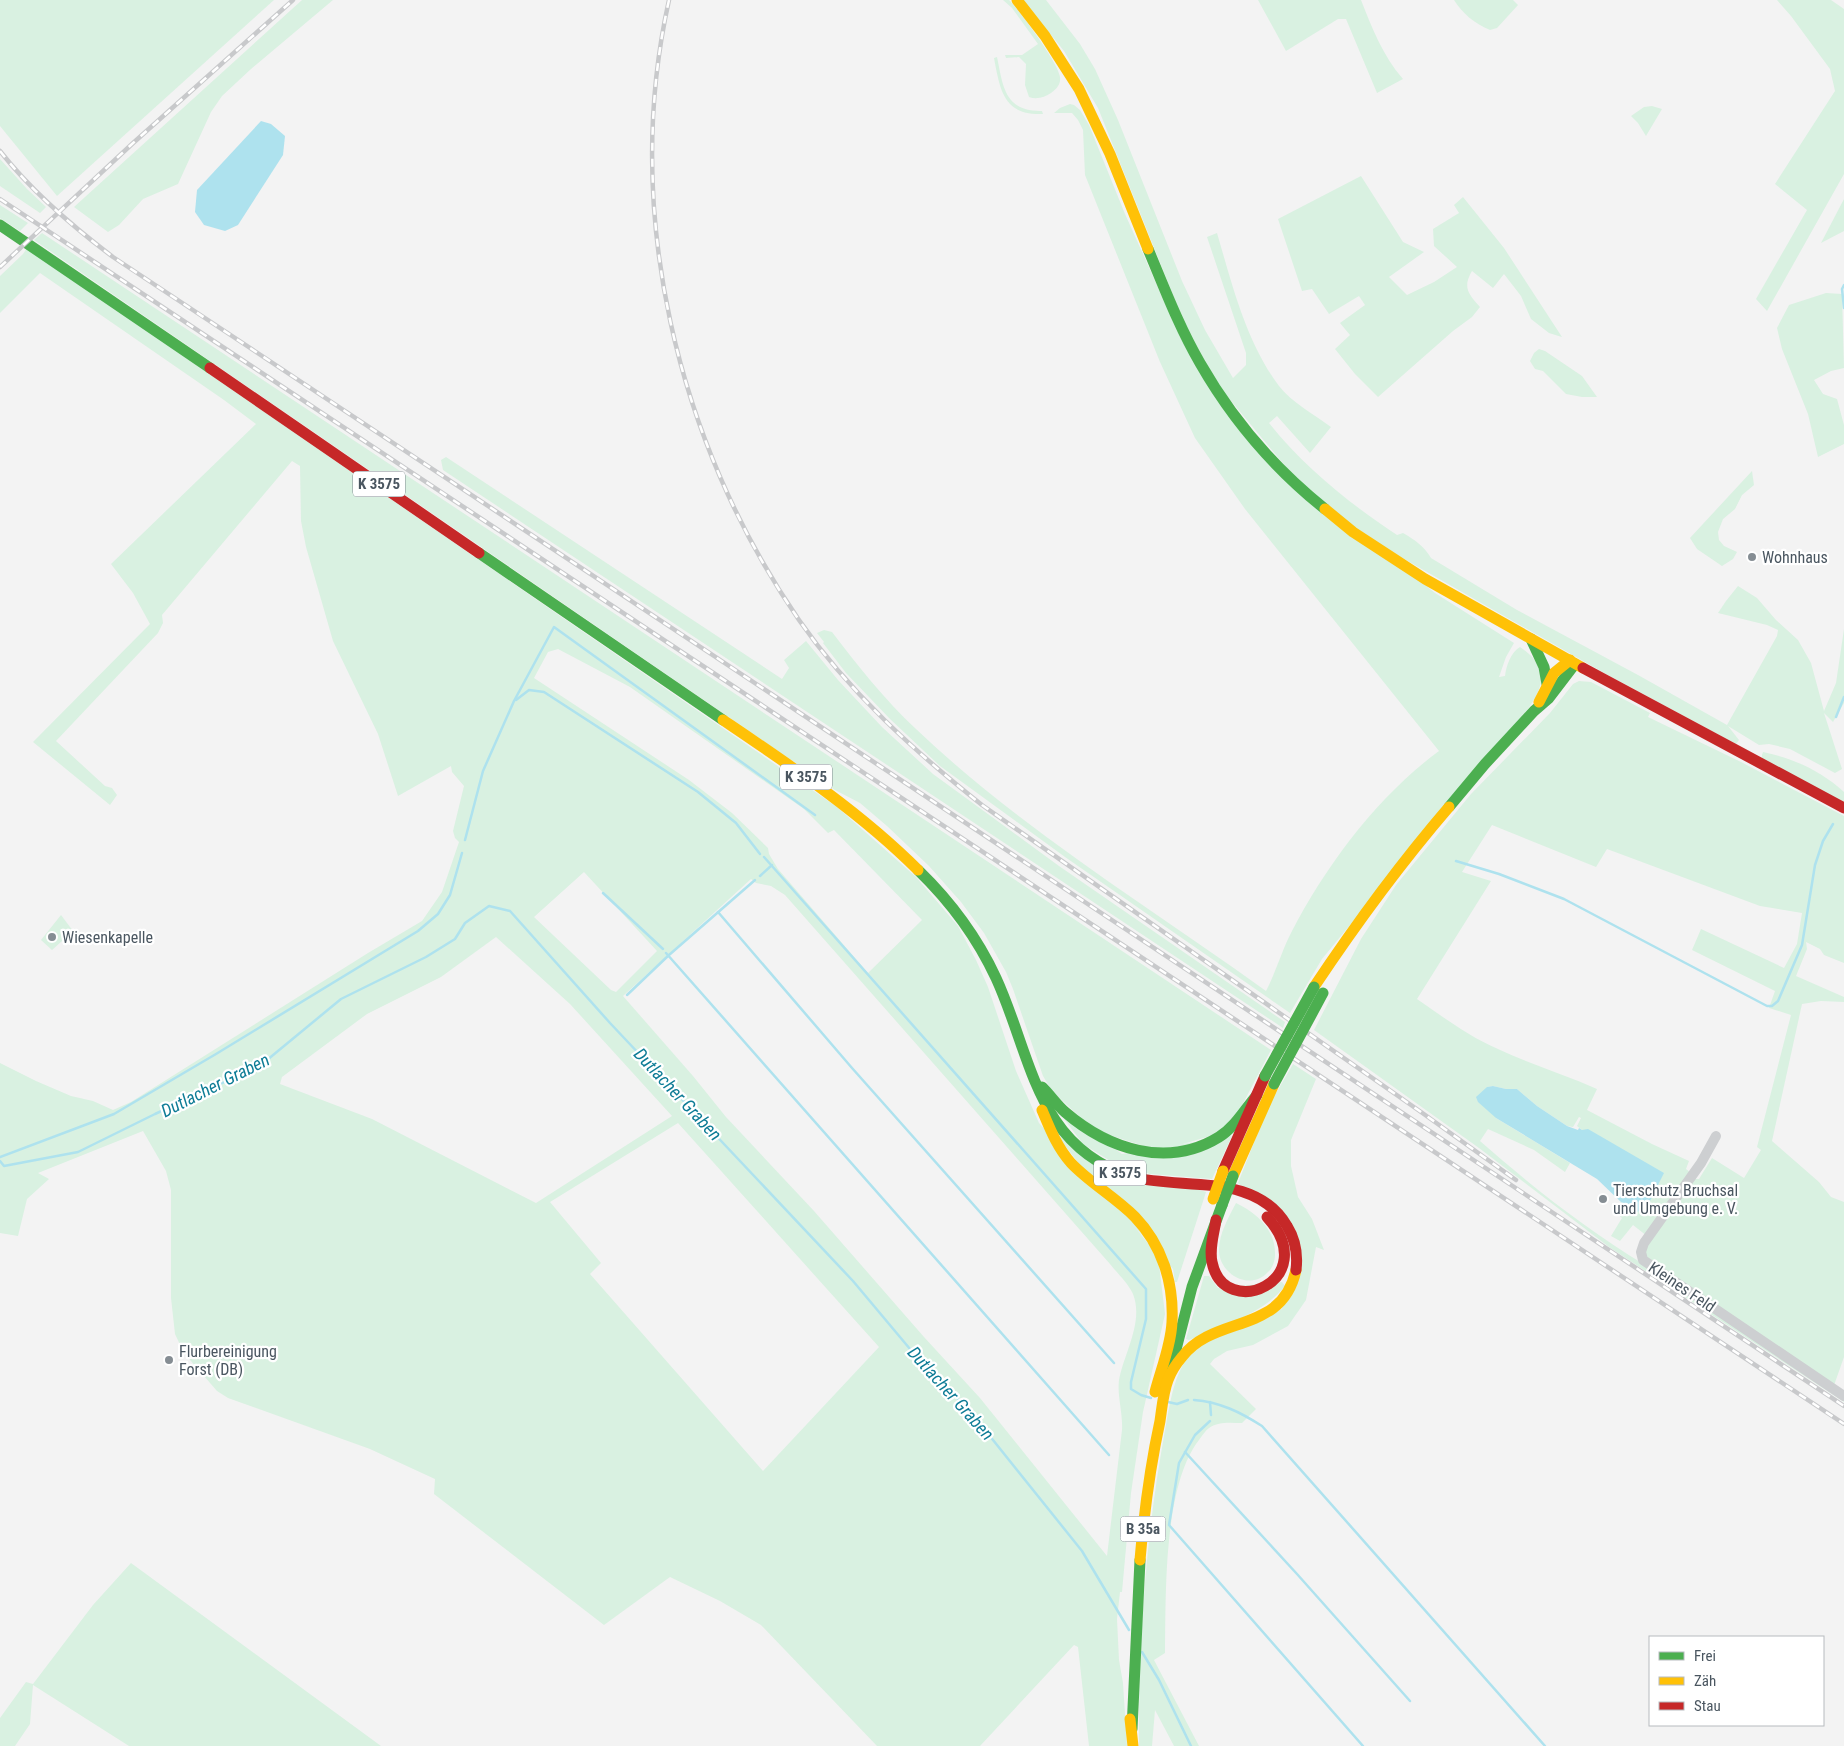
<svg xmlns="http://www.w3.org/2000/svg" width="1844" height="1746" viewBox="0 0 1844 1746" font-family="'Roboto Condensed',sans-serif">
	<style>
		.green { fill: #d9f1e1; fill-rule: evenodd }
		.water { fill: #aee2ee }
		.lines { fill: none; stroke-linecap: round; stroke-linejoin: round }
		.stream { stroke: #aee2ee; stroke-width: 2.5 }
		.street { stroke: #cdcfd1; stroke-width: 10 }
		.fast { stroke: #4caf50; stroke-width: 11 }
		.slow { stroke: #ffc107; stroke-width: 11 }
		.jam { stroke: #c62828; stroke-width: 11 }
		.rail-casing { stroke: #c8c9cb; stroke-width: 4.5 }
		.rail { stroke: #fff; stroke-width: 2.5; stroke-dasharray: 8; stroke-linecap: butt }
		.fast-bridge { stroke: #4caf50; stroke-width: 11 }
		.slow-bridge { stroke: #ffc107; stroke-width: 11 }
		.poi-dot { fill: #858d93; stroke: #fff; stroke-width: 2 }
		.labels { text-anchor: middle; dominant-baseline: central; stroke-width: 4.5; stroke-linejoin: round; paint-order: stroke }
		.shield { fill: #fff; stroke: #808990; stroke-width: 1 }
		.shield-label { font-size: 15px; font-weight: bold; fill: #4a5660 }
		.poi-label { font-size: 16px; fill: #4a5660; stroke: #fff; text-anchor: start }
		.street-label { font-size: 16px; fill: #4a5660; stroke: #fff }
		.water-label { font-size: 18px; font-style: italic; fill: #0e7c96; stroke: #fff }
	</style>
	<rect width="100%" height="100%" fill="#f3f3f3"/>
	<g class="green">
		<path d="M0,0H274L57,196L0,126Z"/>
		<path d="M302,0H333L251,69L222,96L211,112L178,184L143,199L119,225L108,232L74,207Z"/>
		<path d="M1003,0H1009C1020,11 1059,64 1060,77C1061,84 1057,89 1051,93C1045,97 1037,100 1029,97L1025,85L1026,64L1019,57L1006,58L1005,55H1022L1038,44L1012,8Z"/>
		<path d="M1023,0H1046L1080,44L1095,69L1118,120L1182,281L1205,330L1233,378L1246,365V353L1207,237L1217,233C1232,284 1246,342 1279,386C1291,402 1315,415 1331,427L1310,453L1277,416L1269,423C1304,467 1350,504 1397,535L1403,533C1415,540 1424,546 1431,558L1517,610L1638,675L1727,725L1777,636L1778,630L1767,625L1718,613L1726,601L1738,586L1757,598L1776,620L1798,640L1811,663L1824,711L1836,683L1844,629V703L1833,722L1824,713L1842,769L1835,773L1790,749L1769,744L1759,745L1728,726L1739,740L1736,744L1606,674L1399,556L1338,516L1291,473L1217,384L1185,325L1098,108L1064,51Z"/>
		<path d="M1258,0H1361C1372,28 1383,56 1403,79L1377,93L1346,19H1338L1286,51Z"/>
		<path d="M1454,0H1513L1518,5L1497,28L1490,30C1475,24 1462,13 1454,0Z"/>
		<path d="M1777,0H1831L1844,9V174L1767,311L1756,299L1807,210L1775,184L1835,91L1830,69L1791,16Z"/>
		<path d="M997,57C1003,85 1004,112 1042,111L1043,114C1003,116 1000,89 994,58Z"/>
		<path d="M1070,104L1074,105L1080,110L1089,125L1125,214L1174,323L1254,447L1435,593L1514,643L1506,657L1499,677L1505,676C1506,666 1511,652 1520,647C1548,666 1546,683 1528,709L1322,959L1290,1013L1065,857L940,766L890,719L846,673L823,643L824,642L817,633L824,630L832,632C858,666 885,700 916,729C1022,830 1148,906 1266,991C1276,972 1282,950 1292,931C1327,864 1378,796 1439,751L1245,509L1195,438L1160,362L1085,175L1083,130L1078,120L1072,113H1054L1060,108Z"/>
		<path d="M1652,106L1662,109L1646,136L1638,123L1631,116L1644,107Z"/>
		<path d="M0,159L27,189L46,207L40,213L0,186Z"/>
		<path d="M1361,176L1403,242L1424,252L1389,277L1407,295L1434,282L1457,267L1434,246L1433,229L1459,213L1454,205L1463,197L1504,248L1562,337L1549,333L1531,319L1521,296L1504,274L1493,288L1472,271C1462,288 1469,294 1480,307L1472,317L1453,331L1378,397L1355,374L1335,349L1350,335L1340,323L1365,305L1359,296L1329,314L1312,289L1302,291L1278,219Z"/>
		<path d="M1844,199V231L1821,243Z"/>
		<path d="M0,205L28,223L20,231L0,218Z"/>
		<path d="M42,233L1271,1050L1239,1111L1217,1134L1159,1151L1094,1130L1052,1091L1043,1076L1013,989L1006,972L984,933L961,902L929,866L887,826L860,803L835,790L34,240Z"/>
		<path d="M27,248L837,807L916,877L958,926L976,960L988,987L1016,1071L1039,1123L1123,1212L1158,1256L1165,1314L1143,1412L1131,1493L1122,1592H1120L1117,1619L1119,1660L1123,1683L1127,1746H1089L1078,1647L1074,1645L980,1746H877L761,1625L720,1601L670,1577L604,1625L434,1494L435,1479L370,1449L228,1398L217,1391L184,1353L175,1334L171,1298V1190L166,1171L143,1131L38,1173L49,1179L27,1199L18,1236L0,1233V1063L36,1081L71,1096L93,1101L113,1110L131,1102L368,953L422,921L442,892L459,842L455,838L453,831L464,786L452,772L451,766L398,796L378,734L333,641L306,547L301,521L300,466L292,461L162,615L163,623L158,633L56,741L105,786L112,788L117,795L110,805L33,742L150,624L133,593L111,564L256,424L224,400L40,273L0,313V276L23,254ZM558,649L630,687L804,809L828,833L834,830L922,920L868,973L778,869L769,854L768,848L732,813L689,780L534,678L548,652ZM584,872L657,951L616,992L611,990L534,917ZM751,879L756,883L771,886L785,895L1110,1264C1117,1273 1128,1283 1133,1294C1144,1322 1124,1353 1119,1380C1117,1396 1123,1413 1122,1430L1107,1556L980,1398L924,1337L814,1211L726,1117L693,1076L623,996ZM496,937L570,1004L672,1116L536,1203L372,1119L280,1084L282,1077L367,1014L441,977ZM678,1123L879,1347L763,1471L590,1274L601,1263L550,1202Z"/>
		<path d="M1826,293L1842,294L1844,368L1831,371L1814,380L1823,394L1837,399L1844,425V444L1818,457L1808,414L1782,349L1777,328L1789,305Z"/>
		<path d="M1539,349L1545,351L1582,376L1597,397H1582L1566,394L1543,371L1535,369L1530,361L1534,353Z"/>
		<path d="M446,457L782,679L789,668L784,660L806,641L838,680L882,727L933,774L1059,866L1285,1022L1283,1028L443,470L441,460Z"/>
		<path d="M1752,471L1754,485L1742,495L1735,509L1723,519L1718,532L1719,540L1724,546L1737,552L1733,559L1722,566L1697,549L1690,538Z"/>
		<path d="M1579,681L1591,682L1650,713L1648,717L1741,762L1844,816V963L1824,955L1820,949L1806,942L1807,949L1796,976L1844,997V1002L1821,1001L1802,1004L1772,1141L1819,1182L1831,1197L1844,1202V1357L1832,1391L1844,1399V1402L1609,1247L1479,1148L1314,1030L1361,939L1396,885L1471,794L1550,713L1573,684ZM1492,825L1596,867L1607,849L1760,906L1802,913L1797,944L1784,968L1701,929L1692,950L1775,991L1769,1008L1791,1015L1757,1147L1761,1150L1744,1178L1712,1158L1699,1179H1692L1643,1252L1645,1265C1586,1229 1532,1187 1480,1141L1488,1129L1534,1150L1565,1172L1570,1163L1496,1118L1487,1087L1493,1086L1506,1089H1517L1537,1106L1567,1126L1573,1127L1579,1117L1581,1118L1577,1126L1582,1130L1637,1212L1621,1202L1614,1211L1622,1218L1611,1236L1620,1241L1633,1225L1647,1236L1690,1172L1686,1169L1689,1161L1652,1144L1587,1110L1597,1089C1564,1074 1530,1064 1498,1049C1468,1036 1443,1017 1417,999L1491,881L1462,872Z"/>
		<path d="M1763,752C1793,758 1821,771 1844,792V803L1762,759V755Z"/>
		<path d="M61,915L76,935L66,945L62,941L52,950L41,940Z"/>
		<path d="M1293,1064L1316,1079L1291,1140V1166L1298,1197L1312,1219L1324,1250L1316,1247L1306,1300L1288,1326L1253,1345L1227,1351L1214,1359L1210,1364L1256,1409L1242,1423C1231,1423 1219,1421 1209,1428C1205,1431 1202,1436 1199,1440C1163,1486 1166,1595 1165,1653L1154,1660L1199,1746H1174L1155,1710L1152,1746H1139C1138,1644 1146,1536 1164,1436C1169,1411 1172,1378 1188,1357C1203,1338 1258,1319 1282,1309L1298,1239L1238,1183L1268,1107Z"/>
		<path d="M1055,1107L1122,1154L1232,1136L1212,1179L1150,1174L1112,1162L1083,1144Z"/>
		<path d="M1050,1126L1076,1152L1206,1192L1177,1282H1175L1173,1269L1086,1173Z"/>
		<path d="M1236,1203C1257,1213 1276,1230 1275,1255C1275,1260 1273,1268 1268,1272C1250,1292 1219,1274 1219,1250C1219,1233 1229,1217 1236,1203Z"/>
		<path d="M1204,1276H1209L1218,1288L1282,1282L1285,1286C1263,1314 1221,1326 1189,1340L1186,1339Z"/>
		<path d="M131,1563L381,1746H129L33,1685L30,1724L15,1746H0V1718L26,1682L33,1684L93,1605Z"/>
	</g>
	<g class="water">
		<path d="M261,121L271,124L285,136L283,155L238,225L225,231L204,225L195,212L197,190Z"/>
		<path d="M1493,1086L1506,1089H1517L1537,1106L1567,1126L1578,1130L1579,1128L1582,1130L1588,1129L1664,1173L1647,1207L1637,1212L1621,1202L1597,1179L1496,1118L1478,1102L1476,1097L1487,1087Z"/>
	</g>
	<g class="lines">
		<g class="stream">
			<path d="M1844,285L1842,289L1844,308"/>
			<path d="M516,700L529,690L544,692L698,792L736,823L760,854"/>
			<path d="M1836,717L1844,697"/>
			<path d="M465,840L483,771L514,701L554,627L815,815"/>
			<path d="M764,857L1146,1289V1319L1131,1382V1389L1141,1395L1151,1398"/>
			<path d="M1456,861L1499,874L1564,899L1767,1006H1772L1778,1001L1802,945L1815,865L1823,841L1833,824"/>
			<path d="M760,876L772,865"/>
			<path d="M603,893L663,949"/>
			<path d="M718,912L852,1068L1114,1363"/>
			<path d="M666,953L1109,1455"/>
			<path d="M627,995L669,955L755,880"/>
			<path d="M0,1157L114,1114L216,1054L418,931L438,914L450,895L462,853"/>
			<path d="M0,1161L4,1166L78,1152L155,1114L261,1065L341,999L426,957L455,939L465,923L489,906L510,911L610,1023L853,1281L910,1349L973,1415L1082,1551L1129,1630"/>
			<path d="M1194,1400C1220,1402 1240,1412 1262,1426L1545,1746"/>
			<path d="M1168,1402L1177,1404L1188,1400"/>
			<path d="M1210,1402L1211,1415"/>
			<path d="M1210,1421L1195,1435L1179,1463L1169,1525L1363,1746"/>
			<path d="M1185,1452L1297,1574L1410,1701"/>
			<path d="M1142,1652L1159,1680L1191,1746"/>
		</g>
		<path class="street" d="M1716,1136L1701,1163L1644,1243L1641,1252L1643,1260L1844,1396"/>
		<g class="fast">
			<path d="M0,225L210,368"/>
			<path d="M1148,249C1164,287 1179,327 1200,363C1232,419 1275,469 1325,509"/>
			<path d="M479,553L723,720"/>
			<path d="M1531,639L1544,667L1547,684"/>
			<path d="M1449,807L1485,764L1534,711L1549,698L1575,664"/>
			<path d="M918,870C950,901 977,937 996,978C1032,1056 1035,1146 1132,1177"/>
			<path d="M1042,1087C1050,1095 1057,1105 1065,1112C1108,1149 1167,1169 1219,1137C1235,1127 1245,1109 1257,1095"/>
			<path d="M1170,1373L1192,1287L1222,1205"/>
			<path d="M1132,1729L1140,1560"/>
		</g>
		<g class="slow">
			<path d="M1017,0L1045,36L1079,89L1110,154L1148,249"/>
			<path d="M1325,509L1353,532L1425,579L1583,668"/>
			<path d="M1539,702L1554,673L1570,660"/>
			<path d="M723,720C791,766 860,812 918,870"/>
			<path d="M1314,987C1356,924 1400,864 1449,807"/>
			<path d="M1042,1110C1050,1129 1057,1147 1071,1163C1090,1183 1115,1197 1135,1217C1162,1245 1174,1283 1172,1322C1171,1345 1161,1369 1155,1392"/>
			<path d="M1233,1176L1274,1084"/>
			<path d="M1140,1560C1144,1513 1150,1467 1160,1421C1162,1408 1163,1393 1168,1380C1171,1372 1176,1364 1182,1357C1215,1314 1282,1335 1296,1270"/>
			<path d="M1130,1719L1133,1746"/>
		</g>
		<g class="jam">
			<path d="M210,368L479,553"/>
			<path d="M1583,668L1844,808"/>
			<path d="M1223,1171L1265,1076"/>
			<path d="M1132,1177C1183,1190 1256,1172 1287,1226C1295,1239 1298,1254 1296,1270"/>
			<path d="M1216,1220C1214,1234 1209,1248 1212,1262C1224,1323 1324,1280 1267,1217"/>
		</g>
		<defs>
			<g id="rail">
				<path d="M669,0C622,211 677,443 799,620C849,692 914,751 982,805L1421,1112L1516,1180"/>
				<path d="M0,151C32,192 72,226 113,257L1844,1406"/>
				<path d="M0,199L1844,1424"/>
				<path d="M0,267L132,144L293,0"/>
			</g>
		</defs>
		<use href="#rail" class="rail-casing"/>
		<use href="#rail" class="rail"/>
		<g class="fast-bridge">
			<path d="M1265,1076L1314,987"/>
			<path d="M1274,1084L1323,993"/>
			<path d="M1222,1205L1233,1176"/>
		</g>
		<path class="slow-bridge" d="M1213,1199L1223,1171"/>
	</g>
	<g class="poi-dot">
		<circle cx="1752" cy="557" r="5"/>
		<circle cx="52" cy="937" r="5"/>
		<circle cx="1603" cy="1199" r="5"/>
		<circle cx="169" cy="1360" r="5"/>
	</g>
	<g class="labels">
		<g class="shield">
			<rect x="353" y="471.5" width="52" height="25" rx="4"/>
			<rect x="780" y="764.5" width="52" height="25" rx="4"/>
			<rect x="1094" y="1160.5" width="52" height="25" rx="4"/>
			<rect x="1120.5" y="1516.5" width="45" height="25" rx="4"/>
		</g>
		<g class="shield-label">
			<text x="379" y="484">K 3575</text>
			<text x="806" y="777">K 3575</text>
			<text x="1120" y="1173">K 3575</text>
			<text x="1143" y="1529">B 35a</text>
		</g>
		<g class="poi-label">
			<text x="1762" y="557">Wohnhaus</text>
			<text x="62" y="937">Wiesenkapelle</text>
			<text x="1613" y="1190">Tierschutz Bruchsal<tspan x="1613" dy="18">und Umgebung e. V.</tspan></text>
			<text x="179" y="1351">Flurbereinigung<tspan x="179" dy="18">Forst (DB)</tspan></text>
		</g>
		<g class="street-label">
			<text transform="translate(1682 1287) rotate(34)">Kleines Feld</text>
		</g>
		<g class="water-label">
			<text transform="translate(215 1085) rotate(-27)">Dutlacher Graben</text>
			<text transform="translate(678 1094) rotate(47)">Dutlacher Graben</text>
			<text transform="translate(951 1393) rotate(48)">Dutlacher Graben</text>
		</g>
	</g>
	<rect x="1649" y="1636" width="175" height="90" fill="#ffffff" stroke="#b7bbbf"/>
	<rect x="1659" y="1652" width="25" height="8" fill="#4caf50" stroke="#b7bbbf"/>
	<text x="1694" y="1661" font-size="15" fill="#4a5660">Frei</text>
	<rect x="1659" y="1677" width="25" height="8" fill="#ffc107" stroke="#b7bbbf"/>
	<text x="1694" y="1686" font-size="15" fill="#4a5660">Zäh</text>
	<rect x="1659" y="1702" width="25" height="8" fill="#c62828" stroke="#b7bbbf"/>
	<text x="1694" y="1711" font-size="15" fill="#4a5660">Stau</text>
</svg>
